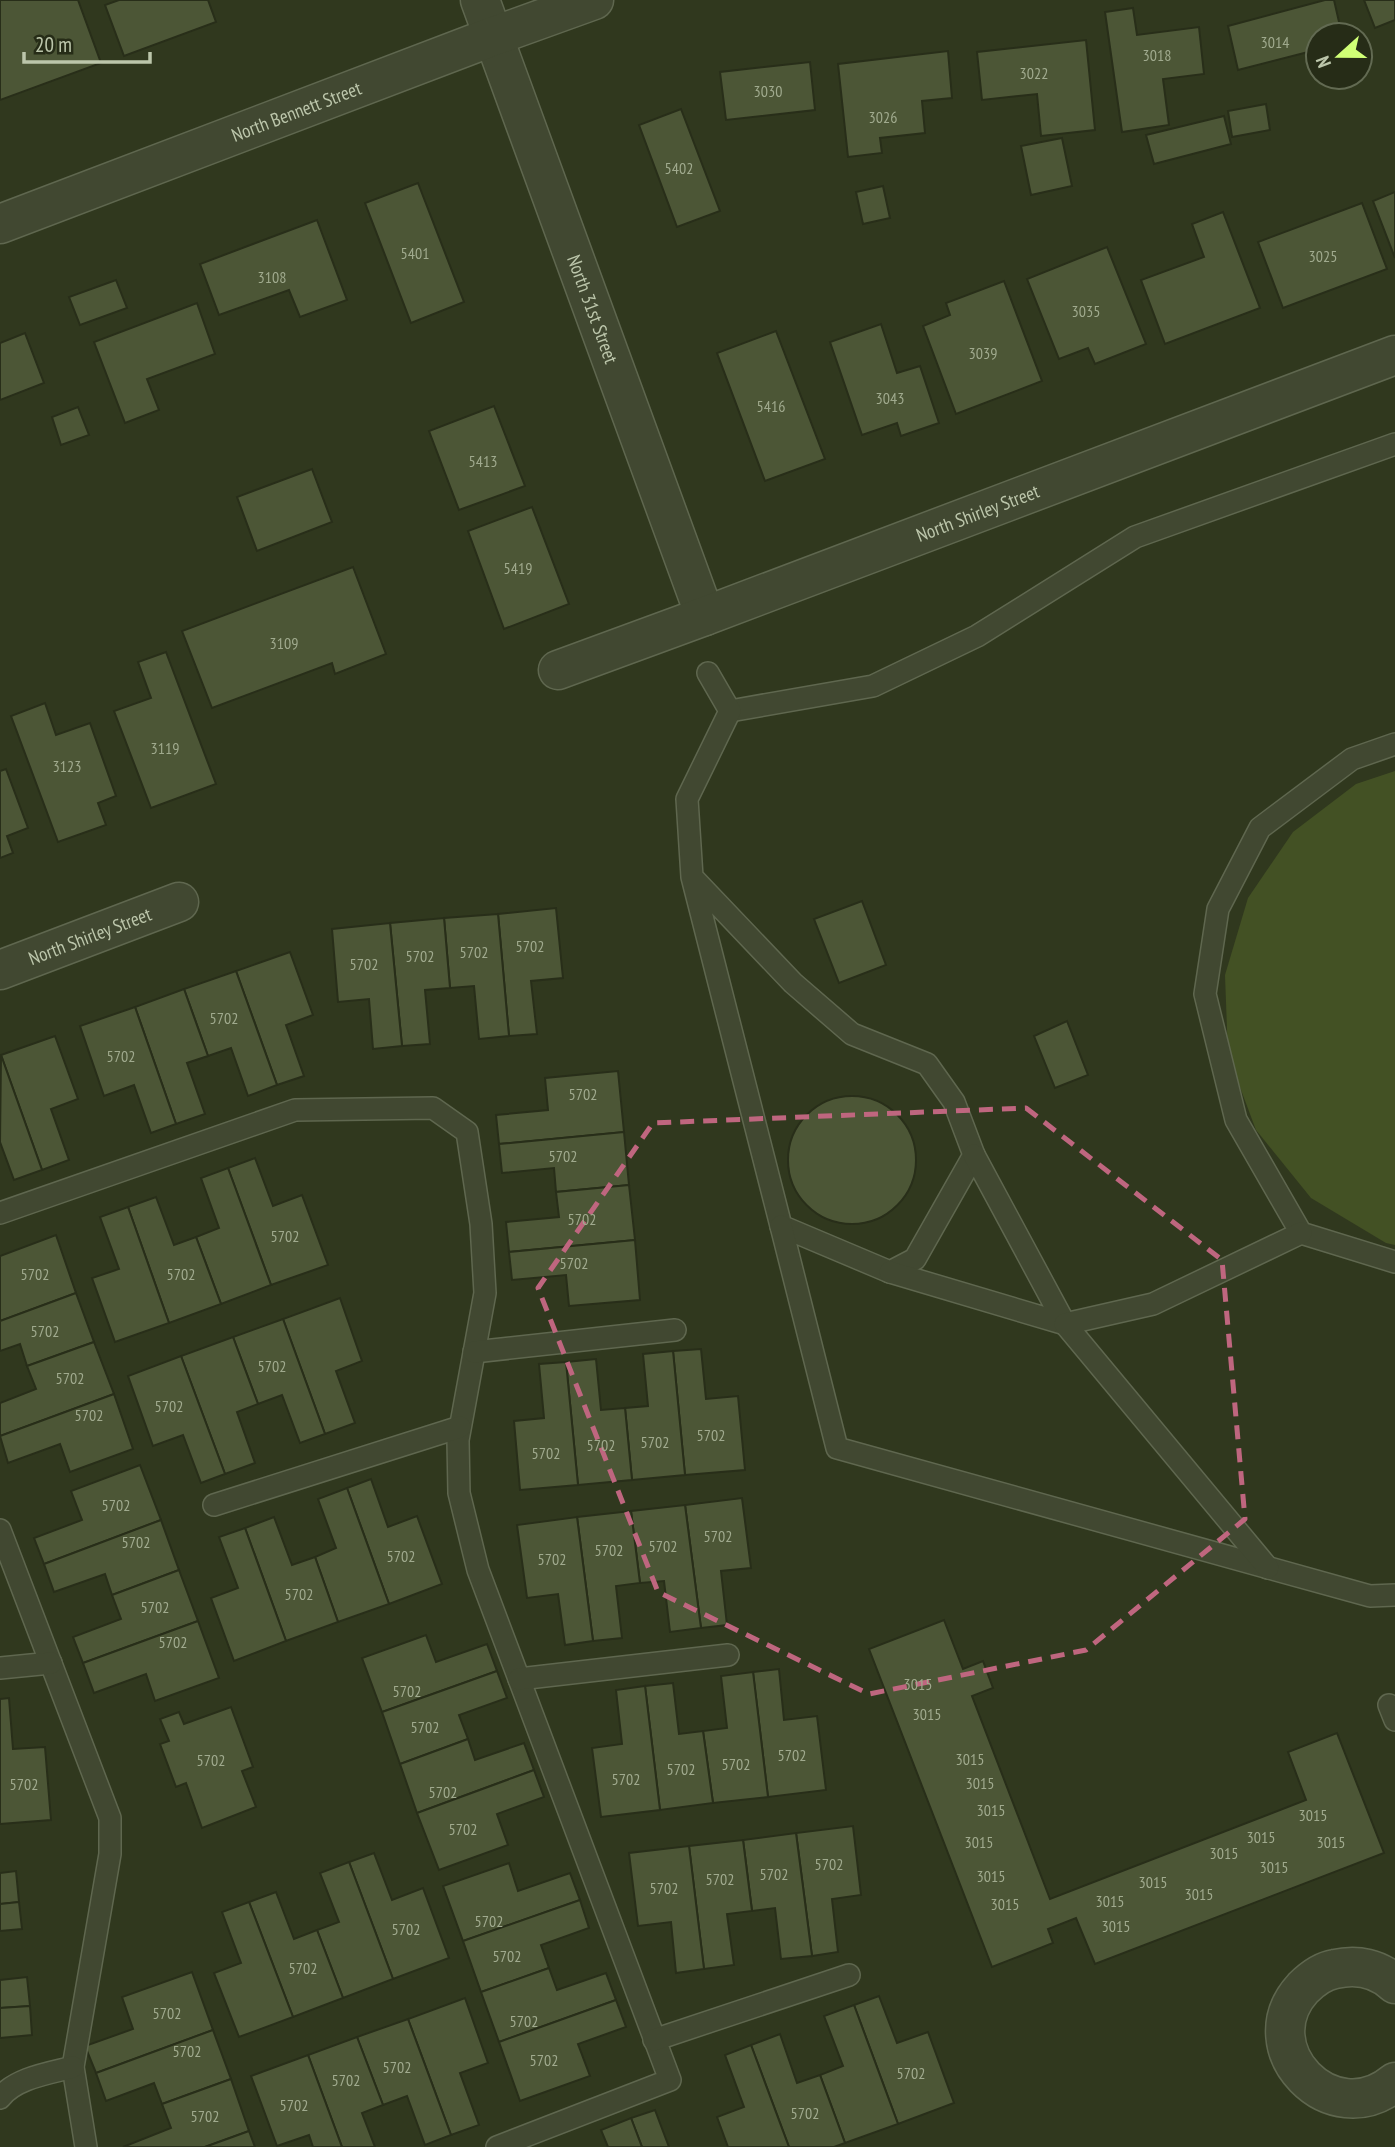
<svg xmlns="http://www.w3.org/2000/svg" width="1395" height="2147" viewBox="0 0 1395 2147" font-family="'PT Sans Narrow',sans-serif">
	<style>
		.water { fill: #435124 }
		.building { fill: #4c5636; stroke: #282e19; stroke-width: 2 }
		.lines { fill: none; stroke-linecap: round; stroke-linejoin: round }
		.service-casing { stroke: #5f674f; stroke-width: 24 }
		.minor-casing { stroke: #5f674f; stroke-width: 41 }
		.service { stroke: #414831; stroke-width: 21 }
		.minor { stroke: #414831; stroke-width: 38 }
		.marked { fill: none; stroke: #bf667f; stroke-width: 5; stroke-dasharray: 14 9; stroke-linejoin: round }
		.labels { text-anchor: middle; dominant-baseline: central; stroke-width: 7; stroke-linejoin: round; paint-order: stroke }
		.number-label { font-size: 16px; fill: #a0aa8e }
		.street-label { font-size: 19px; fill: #bcc6ab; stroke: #262c17 }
	</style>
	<rect width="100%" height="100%" fill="#30381e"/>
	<path class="water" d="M1395,771V1245L1386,1243L1311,1198L1256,1130L1228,1055L1225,975L1248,898L1293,832L1356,784Z"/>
	<g class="building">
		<path d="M0,0H78L101,63L0,100Z"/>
		<path d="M119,0H208L216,22L124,56L105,5Z"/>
		<path d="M1325,0H1334L1342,35H1318V56L1316,50L1238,70L1228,26Z"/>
		<path d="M1364,0H1395V20L1375,28Z"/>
		<path d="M1133,8L1137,35L1199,27L1204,74L1163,79L1169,125L1122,132L1105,12Z"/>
		<path d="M1086,40L1095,130L1041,136L1037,94L982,100L977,52Z"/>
		<path d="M948,51L952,98L922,101L925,133L880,138L882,153L848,157L838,64Z"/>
		<path d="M810,62L815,110L726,120L720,72Z"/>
		<path d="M1266,104L1270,130L1232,137L1228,111Z"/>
		<path d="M681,109L720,211L677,227L639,125Z"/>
		<path d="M1224,116L1231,144L1154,164L1146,135Z"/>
		<path d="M1062,138L1072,186L1031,195L1021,146Z"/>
		<path d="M418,183L464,302L411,323L365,203Z"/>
		<path d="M883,186L890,218L863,224L856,192Z"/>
		<path d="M1395,192V258L1373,201Z"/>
		<path d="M1362,203L1387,269L1283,308L1258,242Z"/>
		<path d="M1223,212L1260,308L1165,344L1141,280L1204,257L1192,224Z"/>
		<path d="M317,220L347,300L300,317L289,290L219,315L200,264Z"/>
		<path d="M1107,247L1146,344L1095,364L1088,348L1059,359L1027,279Z"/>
		<path d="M116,280L127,308L80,325L69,297Z"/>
		<path d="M1004,281L1042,381L956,414L923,326L950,315L946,303Z"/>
		<path d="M197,303L215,354L147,379L159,410L125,423L94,342Z"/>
		<path d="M881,324L897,373L920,366L939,423L901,436L897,423L862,435L830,342Z"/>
		<path d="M776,331L825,459L765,481L717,353Z"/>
		<path d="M25,333L44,383L0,400V343Z"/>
		<path d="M494,406L525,486L459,510L429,431Z"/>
		<path d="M78,407L89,435L61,445L52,417Z"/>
		<path d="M312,469L332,522L257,551L237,497Z"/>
		<path d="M532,507L569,604L504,629L468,531Z"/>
		<path d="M353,567L386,654L335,674L332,663L212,708L182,631Z"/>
		<path d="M166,652L216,784L151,808L114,711L151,698L138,662Z"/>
		<path d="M45,703L56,735L90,723L116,796L98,803L106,825L58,842L11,716Z"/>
		<path d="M6,769L28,828L7,836L13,853L0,858V771Z"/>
		<path d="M862,901L886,965L839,983L814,919Z"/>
		<path d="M556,908L563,978L531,981L537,1034L509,1036L498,914Z"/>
		<path d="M498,914L509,1036L479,1039L474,986L450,988L444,918Z"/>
		<path d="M444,918L450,988L425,990L430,1044L402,1046L390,923Z"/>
		<path d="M390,923L402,1046L373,1049L369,999L338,1002L332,929Z"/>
		<path d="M290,952L313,1015L286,1025L304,1076L277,1085L236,971Z"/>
		<path d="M236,971L277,1085L248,1096L231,1048L208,1056L184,989Z"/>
		<path d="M184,989L208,1056L187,1063L205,1114L176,1124L135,1007Z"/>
		<path d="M135,1007L176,1124L151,1133L134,1085L104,1096L80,1026Z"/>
		<path d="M1067,1021L1088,1075L1055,1088L1034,1036Z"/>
		<path d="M55,1036L78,1099L51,1109L69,1160L42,1170L1,1055Z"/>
		<path d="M1,1055L42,1170L14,1180L0,1142Z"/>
		<path d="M618,1071L624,1132L499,1144L496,1115L548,1110L545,1078Z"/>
		<circle cx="852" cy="1160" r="64"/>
		<path d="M624,1132L629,1185L556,1192L554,1168L502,1173L499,1144Z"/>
		<path d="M255,1158L273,1206L302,1195L328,1265L271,1285L228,1168Z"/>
		<path d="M228,1168L271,1285L221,1304L196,1237L219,1228L201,1178Z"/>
		<path d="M629,1185L635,1240L509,1252L506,1222L559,1217L556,1192Z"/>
		<path d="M156,1197L174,1245L196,1237L221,1304L169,1323L128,1207Z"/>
		<path d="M128,1207L169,1323L115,1342L92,1278L119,1269L100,1217Z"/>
		<path d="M56,1235L76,1293L0,1321V1256Z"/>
		<path d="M635,1240L640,1300L569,1306L566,1275L512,1280L509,1252Z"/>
		<path d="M76,1293L94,1342L27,1366L20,1344L0,1351V1321Z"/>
		<path d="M340,1298L362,1361L336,1371L355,1423L325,1434L283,1319Z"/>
		<path d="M283,1319L325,1434L300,1443L282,1395L258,1404L233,1337Z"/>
		<path d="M233,1337L258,1404L237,1412L255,1463L225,1474L181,1356Z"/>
		<path d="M94,1342L114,1394L0,1436V1403L36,1389L27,1366Z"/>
		<path d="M701,1349L706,1399L738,1396L745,1470L685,1475L673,1351Z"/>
		<path d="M673,1351L685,1475L632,1480L625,1408L648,1406L643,1354Z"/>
		<path d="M181,1356L225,1474L201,1483L183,1435L153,1446L128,1376Z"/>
		<path d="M596,1359L601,1410L625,1408L632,1480L578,1485L566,1362Z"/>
		<path d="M566,1362L578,1485L520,1490L514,1421L544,1418L539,1364Z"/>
		<path d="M114,1394L133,1449L70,1472L60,1444L8,1463L0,1436Z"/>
		<path d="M140,1465L161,1520L44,1564L34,1538L82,1520L71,1491Z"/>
		<path d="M371,1479L388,1527L417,1516L442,1584L389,1604L347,1488Z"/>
		<path d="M347,1488L389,1604L338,1622L315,1557L336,1548L318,1499Z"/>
		<path d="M742,1498L751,1568L721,1571L727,1625L701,1628L685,1505Z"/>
		<path d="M685,1505L701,1628L670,1632L664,1581L640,1583L631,1511Z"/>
		<path d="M631,1511L640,1583L616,1586L622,1638L593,1641L577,1517Z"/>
		<path d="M274,1517L292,1565L315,1557L338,1622L286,1641L245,1528Z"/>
		<path d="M577,1517L593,1641L565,1645L558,1594L527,1598L517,1525Z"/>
		<path d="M161,1520L179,1570L112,1595L105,1574L54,1592L44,1564Z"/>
		<path d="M245,1528L286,1641L234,1661L211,1598L238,1588L219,1537Z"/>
		<path d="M179,1570L198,1621L83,1663L73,1637L121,1619L112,1595Z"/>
		<path d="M944,1620L963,1669L983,1661L993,1688L972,1696L1050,1899L1306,1800L1288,1752L1337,1733L1384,1853L1095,1964L1076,1918L1048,1929L1053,1943L992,1967L869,1649Z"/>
		<path d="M198,1621L219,1678L155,1701L146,1674L94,1693L83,1663Z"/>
		<path d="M426,1635L436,1662L487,1644L497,1671L382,1712L362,1658Z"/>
		<path d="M779,1669L784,1720L817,1716L826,1790L768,1797L753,1672Z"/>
		<path d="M497,1671L507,1698L459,1715L468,1739L400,1764L382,1712Z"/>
		<path d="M753,1672L768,1797L713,1803L703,1731L727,1728L721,1676Z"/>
		<path d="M673,1683L679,1734L703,1731L713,1803L660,1810L645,1686Z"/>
		<path d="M645,1686L660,1810L601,1817L592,1748L622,1744L616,1690Z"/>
		<path d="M9,1698L13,1749L45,1747L51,1820L0,1824V1699Z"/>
		<path d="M231,1707L253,1767L242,1771L256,1807L202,1828L186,1783L176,1787L160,1744L169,1741L160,1719L179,1712L184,1724Z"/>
		<path d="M468,1739L475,1760L524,1743L534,1770L417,1813L400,1764Z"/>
		<path d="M534,1770L544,1797L497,1814L508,1845L439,1870L417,1813Z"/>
		<path d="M853,1826L861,1895L832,1899L838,1952L812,1956L796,1833Z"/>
		<path d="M796,1833L812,1956L781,1959L775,1908L752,1911L743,1840Z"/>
		<path d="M743,1840L752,1911L727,1914L734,1965L704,1969L689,1846Z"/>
		<path d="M689,1846L704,1969L676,1973L671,1922L638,1926L629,1853Z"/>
		<path d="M374,1853L392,1900L423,1888L449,1958L393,1979L349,1862Z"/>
		<path d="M349,1862L393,1979L343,1998L317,1930L339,1922L320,1873Z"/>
		<path d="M509,1863L518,1891L570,1873L580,1900L463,1941L443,1886Z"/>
		<path d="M16,1871L19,1902L0,1904V1873Z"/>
		<path d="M276,1892L294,1939L317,1930L343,1998L293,2017L249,1902Z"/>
		<path d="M580,1900L589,1928L541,1945L549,1968L481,1992L463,1941Z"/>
		<path d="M19,1902L22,1929L0,1931V1904Z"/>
		<path d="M249,1902L293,2017L239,2037L214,1973L241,1963L222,1912Z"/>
		<path d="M549,1968L557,1990L606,1973L616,2000L499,2042L481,1992Z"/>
		<path d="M192,1972L213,2030L96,2073L85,2046L133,2029L122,1997Z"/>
		<path d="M27,1977L30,2006L0,2008V1980Z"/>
		<path d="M879,1996L897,2043L928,2032L954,2103L898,2124L854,2005Z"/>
		<path d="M465,1998L488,2063L460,2073L479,2125L451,2135L408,2019Z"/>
		<path d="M616,2000L626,2027L578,2044L590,2076L520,2101L499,2042Z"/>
		<path d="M854,2005L898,2124L845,2143L820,2075L843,2066L824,2016Z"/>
		<path d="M30,2006L32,2035L0,2038V2008Z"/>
		<path d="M408,2019L451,2135L425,2145L407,2096L383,2105L357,2037Z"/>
		<path d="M213,2030L231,2079L162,2104L154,2083L106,2101L96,2073Z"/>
		<path d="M780,2034L797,2083L820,2075L845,2143L834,2147H789L751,2045Z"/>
		<path d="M357,2037L383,2105L362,2113L375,2147H342L308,2055Z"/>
		<path d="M751,2045L789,2147H728L717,2117L744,2107L725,2055Z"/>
		<path d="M308,2055L342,2147H313L309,2135L277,2146L251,2076Z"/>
		<path d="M231,2079L249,2131L205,2147H123L171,2128L162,2104Z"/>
		<path d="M655,2110L669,2147H642L631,2118Z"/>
		<path d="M631,2118L642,2147H608L601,2130Z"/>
		<path d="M249,2131L255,2147H205Z"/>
	</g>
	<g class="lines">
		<defs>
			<g id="service">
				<path d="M730,711L873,686L977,636L1135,537L1395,444"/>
				<path d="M1395,744L1352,759L1260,828L1218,909L1205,994L1236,1120L1301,1233L1395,1262"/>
				<path d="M692,877L781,1226L890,1272L915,1259L974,1155L954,1102L927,1064L852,1034L793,983L692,877L687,799L730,711L708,673"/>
				<path d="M0,1213L295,1110L433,1108L467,1132L481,1224L485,1293L458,1440L459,1493L478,1570L670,2080L497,2147"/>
				<path d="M781,1226L837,1448L1370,1596L1395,1595"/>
				<path d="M890,1272L1065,1324L974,1155"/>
				<path d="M474,1352L675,1330"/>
				<path d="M214,1505L460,1427"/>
				<path d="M0,1530L110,1818V1854L73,2067L86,2147"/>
				<path d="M1268,1568L1065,1324L1153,1304L1301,1233"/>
				<path d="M0,1668L51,1663"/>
				<path d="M519,1679L728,1655"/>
				<path d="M1389,1705L1395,1720"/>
				<path d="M654,2040L849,1975"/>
				<path d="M0,2098C15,2078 50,2073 73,2067"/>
			</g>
			<g id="minor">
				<path id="s1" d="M480,0L705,616"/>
				<path id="s2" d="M0,224L494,36L594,0"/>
				<path id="s3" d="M558,670L705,616L1395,355"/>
				<path id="s4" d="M0,970L179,902"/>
				<path d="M1395,1984C1378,1968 1357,1964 1335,1969C1323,1971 1312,1979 1303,1988C1248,2048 1332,2135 1395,2082"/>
			</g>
		</defs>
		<use href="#service" class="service-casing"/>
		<use href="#minor" class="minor-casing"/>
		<use href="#service" class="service"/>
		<use href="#minor" class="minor"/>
	</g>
	<path class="marked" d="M1026,1108L1222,1260L1245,1519L1086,1650L869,1694L658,1592L538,1288L653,1123Z"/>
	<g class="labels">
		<g class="number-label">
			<text x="1275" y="42">3014</text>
			<text x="1157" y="55">3018</text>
			<text x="1034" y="73">3022</text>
			<text x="768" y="91">3030</text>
			<text x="883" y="117">3026</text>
			<text x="679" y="168">5402</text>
			<text x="415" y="253">5401</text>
			<text x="1323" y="256">3025</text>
			<text x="272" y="277">3108</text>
			<text x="1086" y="311">3035</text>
			<text x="983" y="353">3039</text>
			<text x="890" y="398">3043</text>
			<text x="771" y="406">5416</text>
			<text x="483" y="461">5413</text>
			<text x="518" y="568">5419</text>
			<text x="284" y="643">3109</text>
			<text x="165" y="748">3119</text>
			<text x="67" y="766">3123</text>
			<text x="530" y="946">5702</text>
			<text x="474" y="952">5702</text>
			<text x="420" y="956">5702</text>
			<text x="364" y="964">5702</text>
			<text x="224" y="1018">5702</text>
			<text x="121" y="1056">5702</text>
			<text x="583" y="1094">5702</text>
			<text x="563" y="1156">5702</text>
			<text x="582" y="1219">5702</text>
			<text x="285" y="1236">5702</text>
			<text x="574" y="1263">5702</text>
			<text x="35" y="1274">5702</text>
			<text x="181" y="1274">5702</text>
			<text x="45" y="1331">5702</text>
			<text x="272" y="1366">5702</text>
			<text x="70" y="1378">5702</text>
			<text x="169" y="1406">5702</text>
			<text x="89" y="1415">5702</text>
			<text x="711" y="1435">5702</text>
			<text x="655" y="1442">5702</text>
			<text x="601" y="1445">5702</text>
			<text x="546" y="1453">5702</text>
			<text x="116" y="1505">5702</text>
			<text x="718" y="1536">5702</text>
			<text x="136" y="1542">5702</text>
			<text x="663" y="1546">5702</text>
			<text x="609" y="1550">5702</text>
			<text x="401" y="1556">5702</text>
			<text x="552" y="1559">5702</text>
			<text x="299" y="1594">5702</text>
			<text x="155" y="1607">5702</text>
			<text x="173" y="1642">5702</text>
			<text x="918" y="1684">3015</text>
			<text x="407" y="1691">5702</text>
			<text x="927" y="1714">3015</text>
			<text x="425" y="1727">5702</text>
			<text x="792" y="1755">5702</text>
			<text x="970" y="1759">3015</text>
			<text x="211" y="1760">5702</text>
			<text x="736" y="1764">5702</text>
			<text x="681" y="1769">5702</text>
			<text x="626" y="1779">5702</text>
			<text x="980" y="1783">3015</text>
			<text x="24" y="1784">5702</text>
			<text x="443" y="1792">5702</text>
			<text x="991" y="1810">3015</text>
			<text x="1313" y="1815">3015</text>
			<text x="463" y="1829">5702</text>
			<text x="1261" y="1837">3015</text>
			<text x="979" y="1842">3015</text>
			<text x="1331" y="1842">3015</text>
			<text x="1224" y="1853">3015</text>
			<text x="829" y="1864">5702</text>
			<text x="1274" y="1867">3015</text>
			<text x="774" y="1874">5702</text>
			<text x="991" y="1876">3015</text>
			<text x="720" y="1879">5702</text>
			<text x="1153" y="1882">3015</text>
			<text x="664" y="1888">5702</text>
			<text x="1199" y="1894">3015</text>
			<text x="1110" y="1901">3015</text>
			<text x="1005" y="1904">3015</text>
			<text x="489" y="1921">5702</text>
			<text x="1116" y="1926">3015</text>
			<text x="406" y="1929">5702</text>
			<text x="507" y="1956">5702</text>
			<text x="303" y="1968">5702</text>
			<text x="167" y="2013">5702</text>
			<text x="524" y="2021">5702</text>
			<text x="187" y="2051">5702</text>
			<text x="544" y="2060">5702</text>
			<text x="397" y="2067">5702</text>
			<text x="911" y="2073">5702</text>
			<text x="346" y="2080">5702</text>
			<text x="294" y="2105">5702</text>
			<text x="805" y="2113">5702</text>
			<text x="205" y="2116">5702</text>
		</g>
		<g class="street-label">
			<text stroke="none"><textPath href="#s2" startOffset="317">North Bennett Street</textPath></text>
			<text stroke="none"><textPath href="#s1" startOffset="329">North 31st Street</textPath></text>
			<text stroke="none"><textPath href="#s3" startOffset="448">North Shirley Street</textPath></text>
			<text stroke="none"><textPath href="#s4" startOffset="96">North Shirley Street</textPath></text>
		</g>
	</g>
	<g transform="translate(1339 56) rotate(249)"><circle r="33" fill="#262c17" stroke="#626a52" stroke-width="2"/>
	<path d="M0-5L12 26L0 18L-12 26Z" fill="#d0ff76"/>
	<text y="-10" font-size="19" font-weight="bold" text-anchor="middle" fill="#bcc6ab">N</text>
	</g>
	<path d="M24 52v10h126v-10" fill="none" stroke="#bcc6ab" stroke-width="3.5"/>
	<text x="35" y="52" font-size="21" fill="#bcc6ab" stroke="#262c17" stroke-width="5" paint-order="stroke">20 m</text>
</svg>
